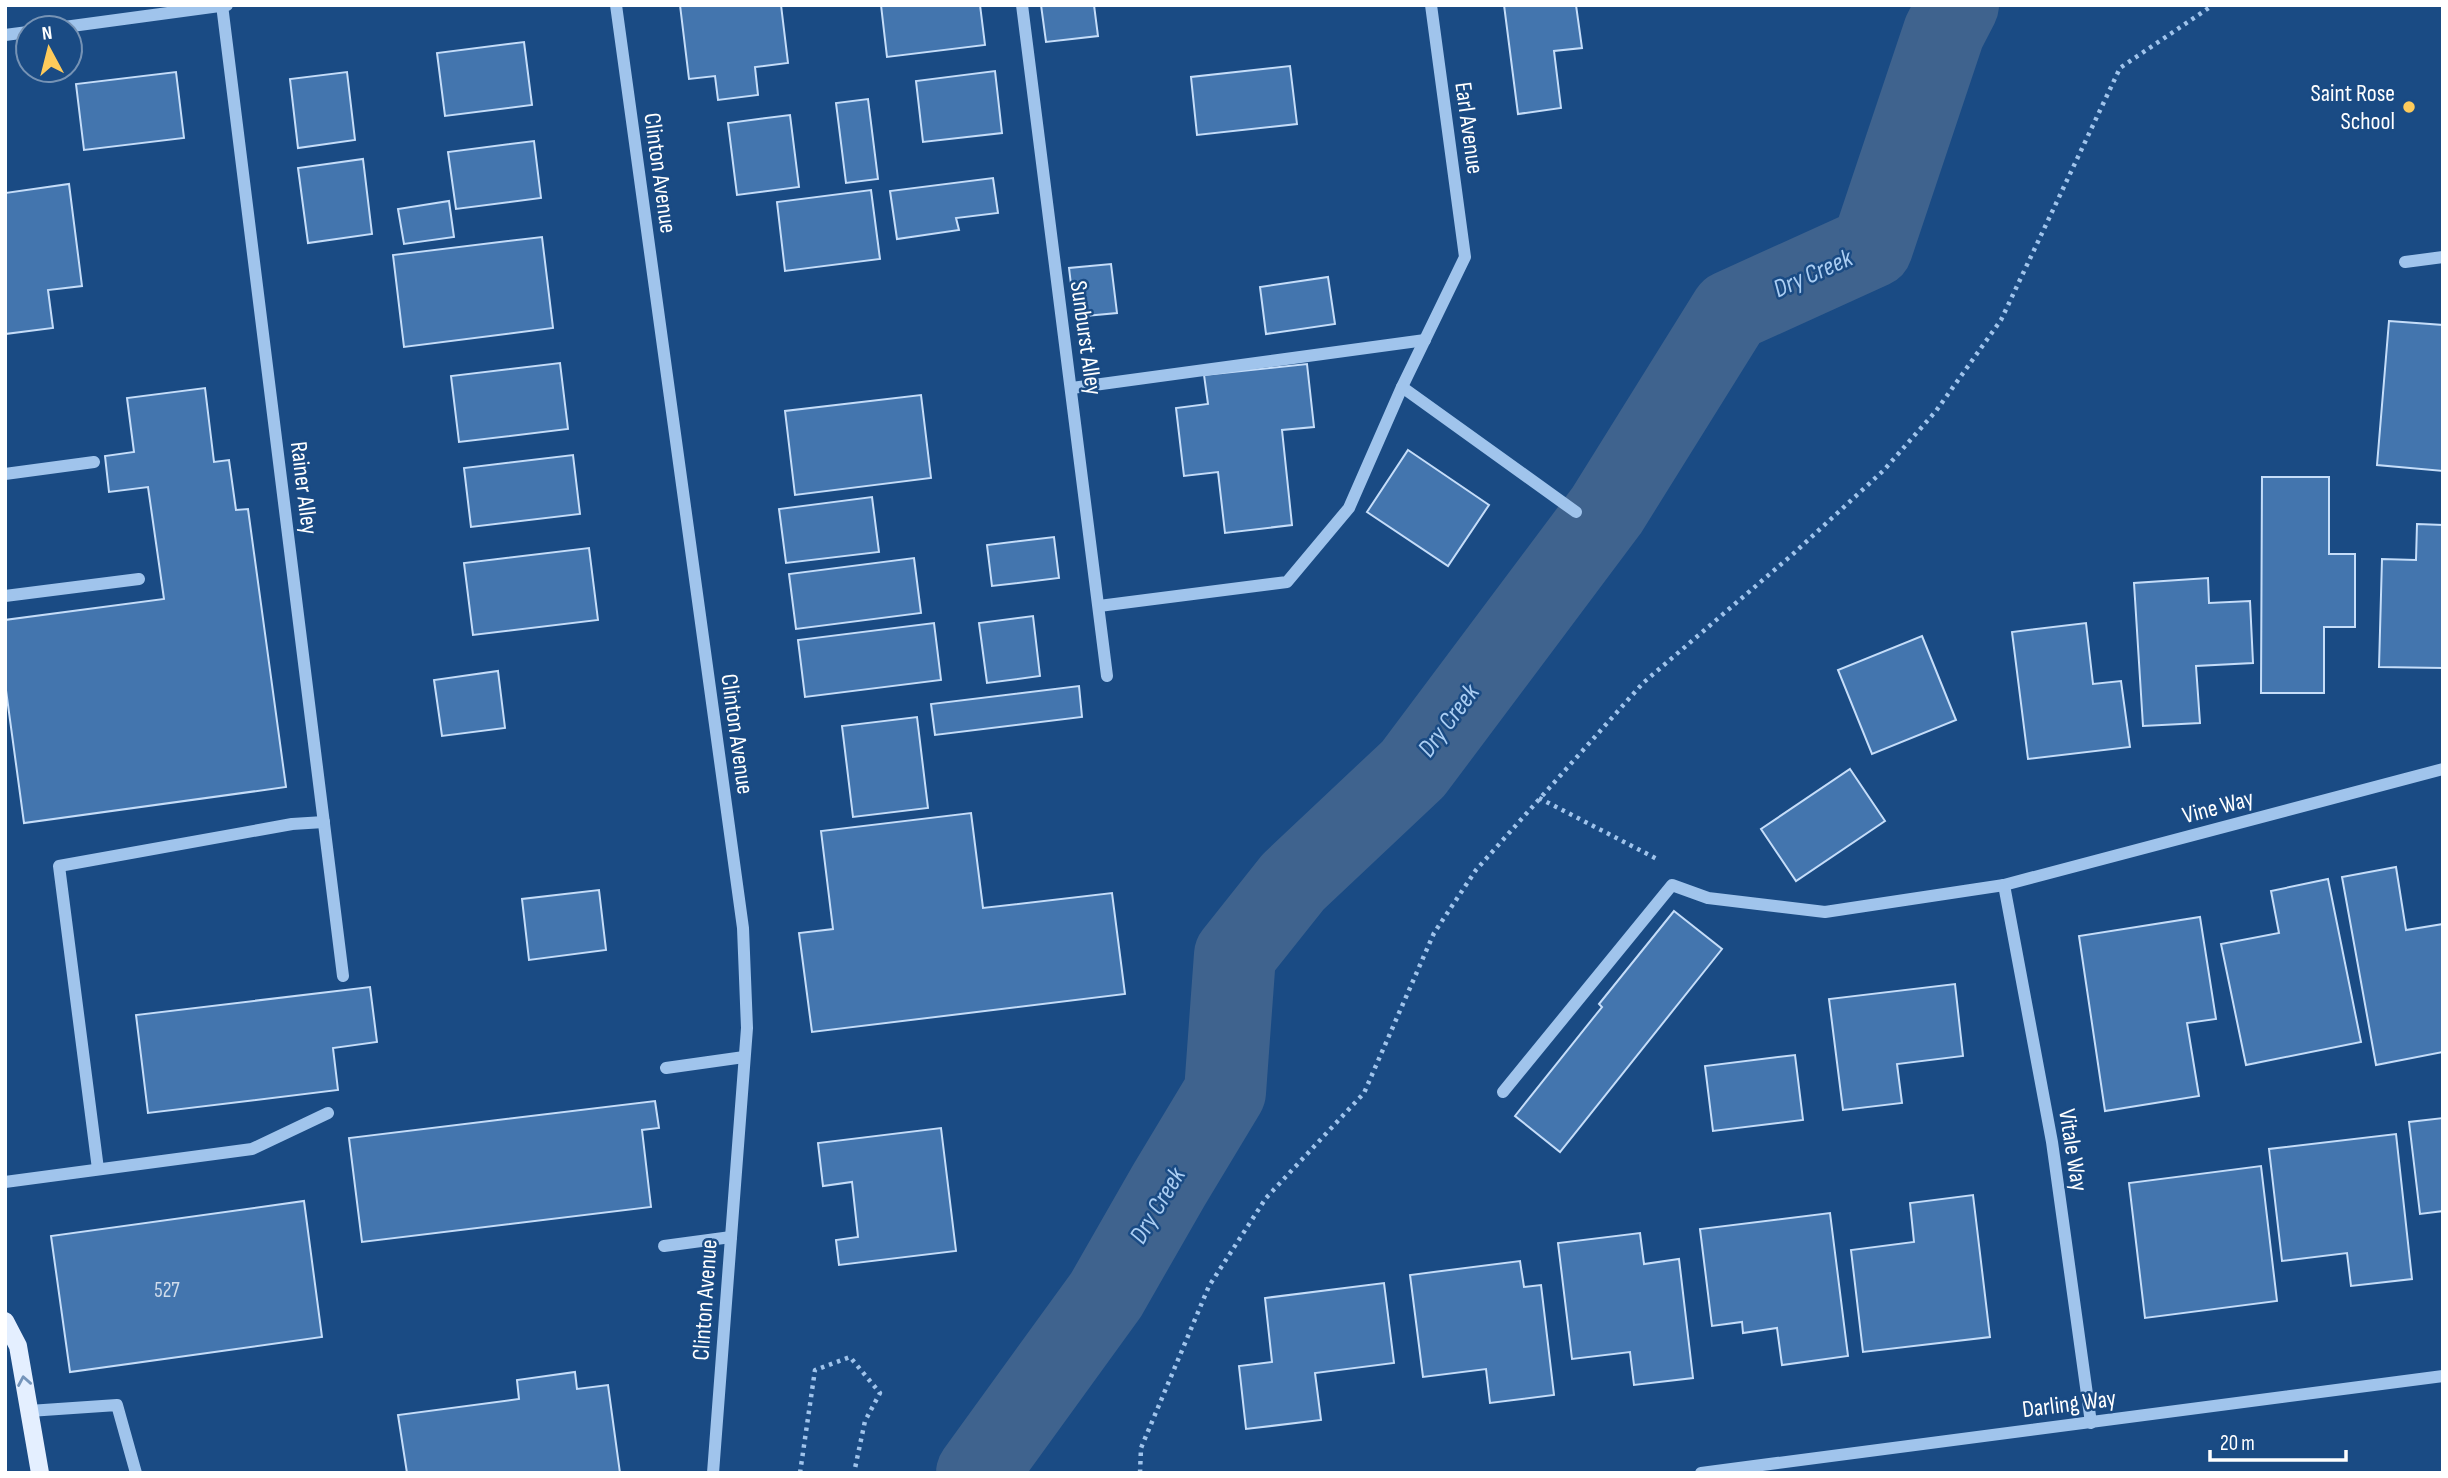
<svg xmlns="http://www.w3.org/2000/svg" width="2448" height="1478" viewBox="0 0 2448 1478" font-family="'Sofia Sans Condensed',sans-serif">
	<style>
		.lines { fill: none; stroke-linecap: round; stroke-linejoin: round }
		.river { stroke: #3f638e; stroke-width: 82 }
		.building { fill: #4375ae; stroke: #c5ddf9; stroke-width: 2 }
		.path { stroke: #a0c4ec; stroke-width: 4.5; stroke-dasharray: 3.5 5; stroke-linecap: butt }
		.minor { stroke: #a0c4ec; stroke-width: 12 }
		.major { stroke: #e4efff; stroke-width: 18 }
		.oneway { stroke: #7595bb }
		.poi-dot { fill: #fecb5b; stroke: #1a4b84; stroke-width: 2.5 }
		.labels { text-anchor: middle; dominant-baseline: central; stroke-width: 5; stroke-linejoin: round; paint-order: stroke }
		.number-label { font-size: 21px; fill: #d0dceb }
		.poi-label { font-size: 24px; fill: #fff; stroke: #1a4b84; text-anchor: end }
		.street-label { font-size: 24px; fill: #fff; stroke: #1a4b84 }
		.water-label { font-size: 26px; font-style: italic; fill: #abcef3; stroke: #1a4b84 }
	</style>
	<rect width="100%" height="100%" fill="#1a4b84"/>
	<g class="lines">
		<path class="river" d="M977,1473L1106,1295L1169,1185L1225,1092L1235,955L1293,882L1413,769L1607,510L1731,311L1872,247L1944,32L1958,5"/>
	</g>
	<g class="building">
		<path d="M680,5H781L788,63L755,67L758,95L718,100L715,76L689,79Z"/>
		<path d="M881,5H980L985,45L887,57Z"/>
		<path d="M1041,5H1094L1098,36L1046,42Z"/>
		<path d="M1504,5H1576L1582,48L1554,51L1561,108L1518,114Z"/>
		<path d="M524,42L532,105L445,116L437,53Z"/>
		<path d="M1290,66L1297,124L1197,135L1191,77Z"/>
		<path d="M995,71L1002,133L923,142L916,81Z"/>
		<path d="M176,72L184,138L84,150L76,84Z"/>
		<path d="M347,72L355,140L298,148L290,79Z"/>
		<path d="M868,99L878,179L846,183L836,103Z"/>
		<path d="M790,115L799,187L737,195L728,123Z"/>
		<path d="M534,141L541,198L456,209L448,152Z"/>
		<path d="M363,159L372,234L308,243L298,168Z"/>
		<path d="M993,178L998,213L956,218L959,230L897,239L890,191Z"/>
		<path d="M69,184L82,286L48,290L53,328L5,334V193Z"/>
		<path d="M871,190L880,259L785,271L777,202Z"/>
		<path d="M449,201L454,237L404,244L398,209Z"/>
		<path d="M542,237L553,328L404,347L393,255Z"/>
		<path d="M1111,264L1117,313L1075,317L1069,268Z"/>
		<path d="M1328,277L1335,324L1266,334L1260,287Z"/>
		<path d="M2389,321L2443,325V471L2377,465Z"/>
		<path d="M560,363L568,429L459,442L451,376Z"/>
		<path d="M1307,364L1314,427L1282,430L1292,525L1225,533L1218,472L1184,476L1176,408L1208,404L1204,375Z"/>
		<path d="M205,388L214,462L229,460L236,510L248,509L286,787L24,823L5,683V620L164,599L148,487L109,492L105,456L134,452L127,398Z"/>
		<path d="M921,395L931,478L795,495L785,411Z"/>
		<path d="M1408,450L1489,505L1448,566L1367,512Z"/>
		<path d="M573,455L580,514L471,527L464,468Z"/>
		<path d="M2262,477H2329V554H2355V627H2324V693H2261Z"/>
		<path d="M872,497L879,552L786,563L779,509Z"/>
		<path d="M2417,524L2443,525V668L2379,667L2382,559L2416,560Z"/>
		<path d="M1054,537L1059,578L992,586L987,545Z"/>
		<path d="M589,548L598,620L473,635L464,563Z"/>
		<path d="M914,558L921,613L796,629L789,574Z"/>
		<path d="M2208,578L2209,603L2250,601L2253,663L2196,666L2200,723L2143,726L2134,583Z"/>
		<path d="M1033,616L1040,676L987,683L979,623Z"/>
		<path d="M934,623L941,680L805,697L798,640Z"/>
		<path d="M2086,623L2093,684L2121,681L2130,747L2028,759L2012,632Z"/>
		<path d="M1922,636L1956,720L1872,754L1838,670Z"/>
		<path d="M498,671L505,728L442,736L434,680Z"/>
		<path d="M1079,686L1082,717L935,735L931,704Z"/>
		<path d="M917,717L928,808L853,817L842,726Z"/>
		<path d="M1850,769L1885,821L1796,881L1761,829Z"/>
		<path d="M971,813L983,908L1112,893L1125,994L812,1032L799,933L833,929L821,831Z"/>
		<path d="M2396,867L2406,930L2443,924V1052L2376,1065L2342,877Z"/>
		<path d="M2328,879L2361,1042L2246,1065L2221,944L2279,933L2271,891Z"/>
		<path d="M599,890L606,950L529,960L522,899Z"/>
		<path d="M1674,911L1722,949L1560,1152L1515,1116L1602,1007L1599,1004Z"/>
		<path d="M2200,917L2216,1019L2187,1023L2199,1096L2105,1111L2079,936Z"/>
		<path d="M1955,984L1963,1056L1897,1064L1902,1103L1843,1110L1829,999Z"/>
		<path d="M370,987L377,1042L333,1048L338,1090L148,1113L136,1015Z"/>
		<path d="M1795,1055L1803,1120L1713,1131L1705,1066Z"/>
		<path d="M655,1101L659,1128L642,1130L651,1207L362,1242L349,1138Z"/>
		<path d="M2443,1118V1211L2420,1214L2409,1122Z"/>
		<path d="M941,1128L956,1251L839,1265L836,1240L858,1237L852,1182L823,1186L818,1143Z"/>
		<path d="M2396,1134L2412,1279L2351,1286L2347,1253L2282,1261L2269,1149Z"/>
		<path d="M2261,1166L2277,1301L2145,1318L2129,1183Z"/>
		<path d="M1973,1195L1990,1337L1863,1352L1851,1250L1914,1242L1910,1203Z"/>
		<path d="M304,1201L322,1337L70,1372L51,1236Z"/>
		<path d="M1830,1213L1848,1356L1782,1365L1777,1328L1743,1333L1742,1322L1712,1326L1700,1229Z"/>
		<path d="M1640,1233L1644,1264L1679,1259L1693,1378L1634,1385L1630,1352L1572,1359L1558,1243Z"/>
		<path d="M1520,1261L1524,1287L1541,1285L1554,1395L1490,1403L1486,1369L1423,1377L1410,1275Z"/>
		<path d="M1384,1283L1394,1363L1315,1373L1321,1420L1246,1429L1239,1366L1272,1362L1265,1298Z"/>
		<path d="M575,1372L577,1389L608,1385L620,1473H407L398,1415L519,1399L517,1380Z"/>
	</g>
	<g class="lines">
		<g class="path">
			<path d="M1539,798L1659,860"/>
			<path d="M800,1473L815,1370L850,1357L880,1393L865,1421L854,1473"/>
			<path d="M1140,1473L1141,1448L1209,1286L1266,1198L1364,1093L1434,933L1476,870L1643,683L1793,554L1884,470L1936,411L2001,320L2120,68L2213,5"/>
		</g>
		<g class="minor">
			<path d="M222,5L343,976"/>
			<path d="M616,5L743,928L747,1028L713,1473"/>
			<path d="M1022,5L1107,676"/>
			<path d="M57,28L227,5"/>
			<path d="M5,35L28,32"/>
			<path d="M2405,262L2443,257"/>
			<path d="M1402,387L1576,512"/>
			<path d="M1072,388L1425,340"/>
			<path d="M5,474L94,462"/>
			<path d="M5,596L139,579"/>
			<path d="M1099,606L1287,582L1349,508L1402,387L1465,257L1431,5"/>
			<path d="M2004,885L2052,1142L2091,1423"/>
			<path d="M666,1068L744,1057"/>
			<path d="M1503,1092L1672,885L1708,898L1825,912L2004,885L2443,769"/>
			<path d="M98,1169L59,866L292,824L324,822"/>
			<path d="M5,1182L252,1149L328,1113"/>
			<path d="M664,1246L731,1237"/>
			<path d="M29,1411L117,1405L136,1473"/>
			<path d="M1701,1473L2443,1376"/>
		</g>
		<path class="major" d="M5,1321L18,1346L40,1473"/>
	</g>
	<defs><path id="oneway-chevron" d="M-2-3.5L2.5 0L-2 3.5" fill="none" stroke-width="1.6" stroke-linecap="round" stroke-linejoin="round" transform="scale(1.75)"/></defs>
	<use class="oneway" href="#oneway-chevron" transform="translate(24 1381) rotate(-100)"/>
	<circle class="poi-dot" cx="2409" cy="107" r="7"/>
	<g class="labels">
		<g class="number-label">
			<text x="167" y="1290">527</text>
		</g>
		<g class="poi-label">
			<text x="2395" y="93">Saint Rose<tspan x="2395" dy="28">School</tspan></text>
		</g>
		<g class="street-label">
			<text transform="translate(1469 128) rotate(82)">Earl Avenue</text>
			<text transform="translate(660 173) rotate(82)">Clinton Avenue</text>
			<text transform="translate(1086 338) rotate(82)">Sunburst Alley</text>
			<text transform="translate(304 488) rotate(83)">Rainer Alley</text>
			<text transform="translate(737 734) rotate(82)">Clinton Avenue</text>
			<text transform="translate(2218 807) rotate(-15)">Vine Way</text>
			<text transform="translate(2073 1150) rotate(81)">Vitale Way</text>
			<text transform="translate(705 1300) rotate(-86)">Clinton Avenue</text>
			<text transform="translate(2069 1404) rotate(-7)">Darling Way</text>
		</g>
		<g class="water-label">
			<text transform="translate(1813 274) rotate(-24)">Dry Creek</text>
			<text transform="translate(1449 721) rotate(-53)">Dry Creek</text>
			<text transform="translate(1158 1206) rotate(-59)">Dry Creek</text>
		</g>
	</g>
	<rect width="2448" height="1478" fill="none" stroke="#ffffff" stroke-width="14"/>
	<g transform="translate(49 49) rotate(353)"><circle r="33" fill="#1a4b84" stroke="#7693b5" stroke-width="2"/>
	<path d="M0-5L12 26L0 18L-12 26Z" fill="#fecb5b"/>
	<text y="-10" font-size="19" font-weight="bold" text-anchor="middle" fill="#ffffff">N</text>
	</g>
	<path d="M2210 1450v10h136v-10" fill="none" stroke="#ffffff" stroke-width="3.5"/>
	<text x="2220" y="1450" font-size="21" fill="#ffffff" stroke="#1a4b84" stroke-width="5" paint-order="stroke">20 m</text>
</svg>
